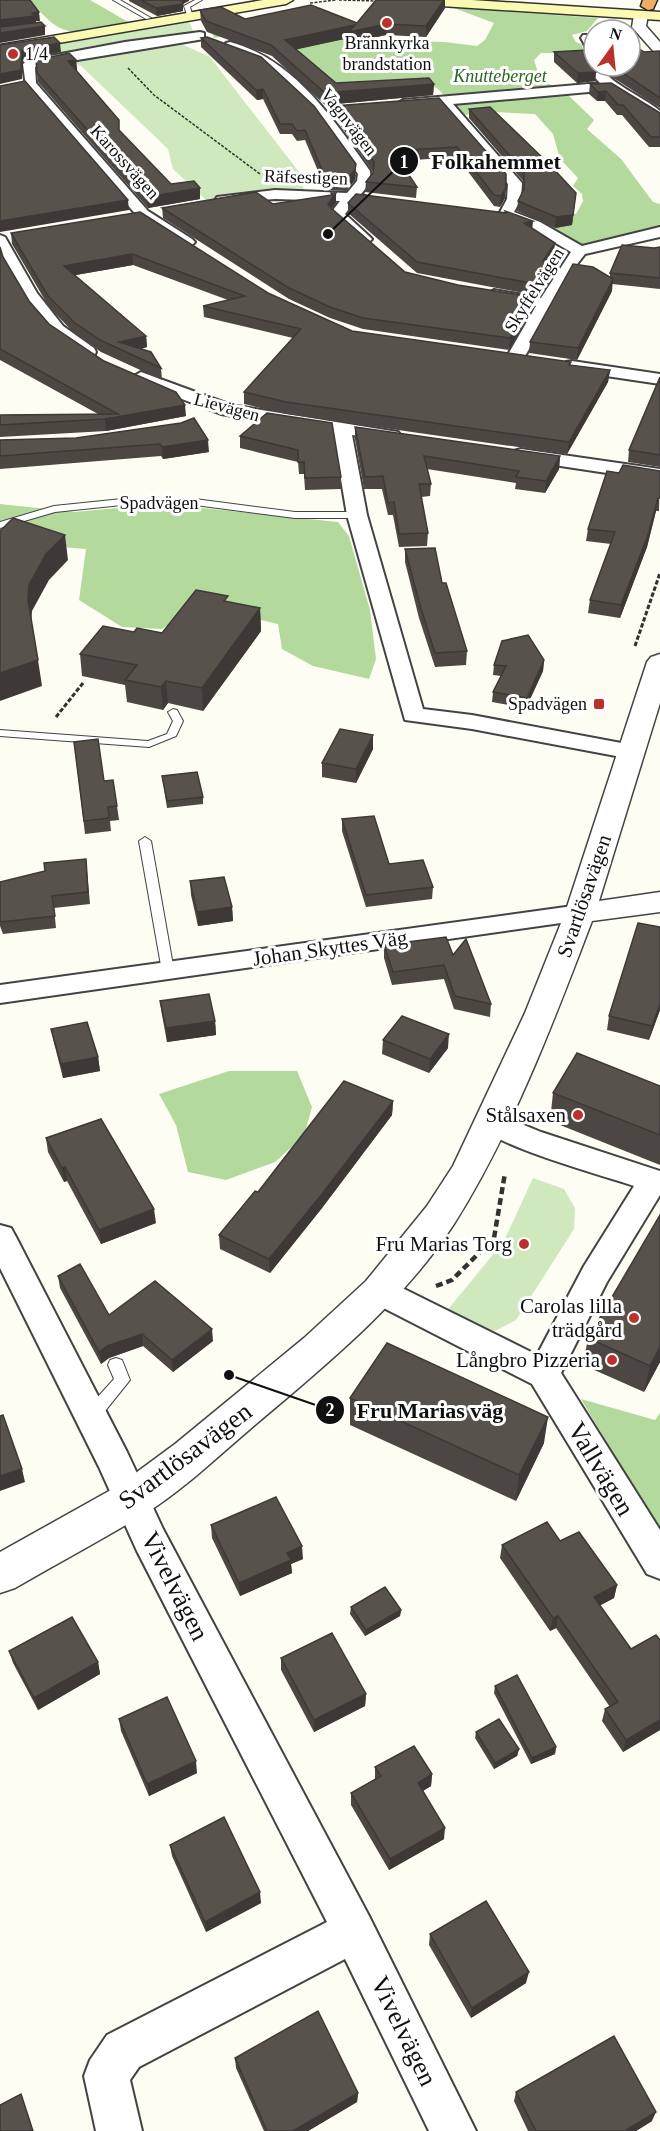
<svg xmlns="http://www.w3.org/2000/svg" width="660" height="2131" viewBox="0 0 660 2131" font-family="'Times New Roman',serif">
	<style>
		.green { fill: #d0e8be }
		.forest { fill: #b3d99d }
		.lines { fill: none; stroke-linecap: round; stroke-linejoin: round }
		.service-casing { stroke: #434343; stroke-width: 2 }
		.minor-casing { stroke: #434343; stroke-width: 4 }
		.tertiary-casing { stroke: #434343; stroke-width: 3 }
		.secondary-casing { stroke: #323232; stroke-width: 3 }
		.motorway-casing { stroke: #212121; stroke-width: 3 }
		.path-far2 { stroke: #323232; stroke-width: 1.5; stroke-dasharray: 3 1.5; stroke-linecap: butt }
		.path-far1 { stroke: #323232; stroke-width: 3; stroke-dasharray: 4.5 2; stroke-linecap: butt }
		.path { stroke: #323232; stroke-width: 4.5; stroke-dasharray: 7 4; stroke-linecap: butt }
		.service { fill: #fff; fill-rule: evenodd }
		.minor { fill: #fff; fill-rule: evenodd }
		.tertiary { fill: #fff; fill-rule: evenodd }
		.secondary { fill: #fbfab2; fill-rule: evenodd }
		.motorway { fill: #eeae62; fill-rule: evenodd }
		.wall { fill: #4c4742 }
		.shaded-wall { fill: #3e3936 }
		.building { fill: #58524d; stroke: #3e3936; stroke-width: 1.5 }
		.poi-dot { fill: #bb322d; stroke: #fff; stroke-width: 2 }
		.labels { text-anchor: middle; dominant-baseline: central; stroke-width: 6; stroke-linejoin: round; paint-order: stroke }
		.far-poi-label { font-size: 18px; fill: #101010; stroke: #fff }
		.far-park-label { font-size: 18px; font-style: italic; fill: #2a6622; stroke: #fff }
		.far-street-label { font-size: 18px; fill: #101010; stroke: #fff }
		.street-label { font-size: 21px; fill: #101010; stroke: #fff }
		.poi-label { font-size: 21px; fill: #101010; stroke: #fff; text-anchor: end }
		.near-street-label { font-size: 26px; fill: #101010; stroke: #fff }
		.leader { fill: none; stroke: #101010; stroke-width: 2 }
		.callout-dot { fill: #101010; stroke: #fff; stroke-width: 2 }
		.mark-label { font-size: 18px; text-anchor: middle; font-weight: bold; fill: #fff }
		.callout-label { font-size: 22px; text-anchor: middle; font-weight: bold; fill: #101010; stroke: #fff; stroke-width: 6; stroke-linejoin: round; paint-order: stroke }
	</style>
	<rect width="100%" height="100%" fill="#fefdf4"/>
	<g class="green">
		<path d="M189,22L195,35L46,56L25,63L5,64L0,54Z"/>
		<path d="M177,42L210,57L299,172L304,190L250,193L207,201L173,169L168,149L81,66L64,58Z"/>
		<path d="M533,1178L564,1189L575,1208L574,1229L516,1320L495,1331L467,1323L445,1313L504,1241Z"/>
	</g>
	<g class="forest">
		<path d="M31,0H90L130,23C80,31 65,46 31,0Z"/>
		<path d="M454,8L598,18L587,31L572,35L576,42L581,44L585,53H541L534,60L540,79L566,93L594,120L587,129L621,159L653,202L660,204V226L590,247L577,246L524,216L523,210H554L576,214L583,201L582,194L573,186L578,178L560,159L553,134L535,114L492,112L463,115L437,88L422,83L344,90L243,32L214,38L211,29L318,32L360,40L445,42L477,46L485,40L494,23Z"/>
		<path d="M0,504L75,512L149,505L193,507L338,522L349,536L370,610L376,659L369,679L313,666L282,649L278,624L196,605L162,629L122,627L79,600L86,549L0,542Z"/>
		<path d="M229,1071H297L312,1107L304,1136L275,1162L226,1180L188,1172L176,1125L159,1094Z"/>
		<path d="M581,1399L655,1420L660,1413V1532Z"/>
	</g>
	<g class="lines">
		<defs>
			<g id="service">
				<path d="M113,0H120L151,18L146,19Z"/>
				<path d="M195,0H202L190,7L193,17L188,18L184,6Z"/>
				<path d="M122,499H195L295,512H357L362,515L357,518H295L195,505H122L55,512L0,528V522L54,506Z"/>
				<path d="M173,709L177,710L183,721L176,736L149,747L0,736V730L148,741L167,734L173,721L168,712Z"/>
				<path d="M145,837L151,841L174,971L168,975L162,971L139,841Z"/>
				<path d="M116,1358L122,1360L130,1380L97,1421L91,1423L85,1421L83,1416L85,1411L114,1379L108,1365L110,1360Z"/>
			</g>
			<g id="minor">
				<path d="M200,32L204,33V39L35,67L36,83L148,211L192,239L195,242L192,245L187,247L138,217L26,87L23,64L29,60L125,42Z"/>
				<path d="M583,35H591L594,39V66H601C608,83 644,97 660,111V122L611,90L453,104L522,183L521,199L514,212L540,222L582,246L660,227V237L585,254L574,268L524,358L515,363L506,358L536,306L494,300L486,295L494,290L541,298L571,252L530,228L501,217L499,214L507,199L508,184L440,105L403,108L397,104L403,100L600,83C585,69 592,54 581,38Z"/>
				<path d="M230,42C294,59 334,120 370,171L371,182L361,194L371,199L364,203L354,202L345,214L369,236L372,239L369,242H359L332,217L330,214L340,201L275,199L217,203L215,200L217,197L275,190L347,193L357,181L358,174L316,114L262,64L226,49V43Z"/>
				<path d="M0,235L5,237L37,293L63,326L94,348L96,352L94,356C64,363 7,280 0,254C0,249 0,241 0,235Z"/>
				<path d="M572,361L660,374V384L566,370L563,366L566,362Z"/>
				<path d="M141,372L231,405L398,432L401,436L392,441L352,435L367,515L423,709L472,715L632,745L640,747L644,752L640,757L632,759L472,729L405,720L347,515L333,432L221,414L135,381L132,377Z"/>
				<path d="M521,449L660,469V481L514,459L512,455L514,451Z"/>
				<path d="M580,905L589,907L593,913L589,919L0,1003V985Z"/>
				<path d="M492,1112L541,1132L660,1171V1195L607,1282L561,1373L660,1530V1579L647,1574L532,1384L368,1300L363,1291L368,1282L379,1278L390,1282L537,1355L584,1266L634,1186C605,1176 490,1145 477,1123L482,1115Z"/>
				<path d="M0,1225L11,1228L16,1237L127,1452L163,1529L369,1916L476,2131H429L345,1959L139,2067L130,2080L142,2131H96L84,2076L90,2060L107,2035L327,1922L137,1551L99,1467L0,1268Z"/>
			</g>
			<g id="tertiary">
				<path d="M641,11L648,15L646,26L660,42V54L655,53L632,27L634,15Z"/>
				<path d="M660,654V703L599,901L660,892V912L592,921C554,1021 511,1134 454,1224C402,1304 321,1369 249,1430C216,1458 183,1490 146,1513C103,1539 58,1563 15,1588L0,1593V1552L118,1486L175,1444L304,1338L366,1281L427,1206L453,1166L525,1013L565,913L647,662L651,657Z"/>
			</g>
			<g id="secondary">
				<path d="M263,0H293L286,4L0,53V45Z"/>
				<path d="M403,0H472L660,12V20L410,4Z"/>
			</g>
			<path id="motorway" d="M643,0H657L653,9L648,10L641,6Z"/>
		</defs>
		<use href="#service" class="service-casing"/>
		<use href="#minor" class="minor-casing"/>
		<use href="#tertiary" class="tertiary-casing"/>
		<use href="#secondary" class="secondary-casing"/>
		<use href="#motorway" class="motorway-casing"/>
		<g class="path-far2">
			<path d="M339,0L378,1"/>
			<path d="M310,3L336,0"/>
			<path d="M128,68L154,95L260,174"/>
		</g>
		<g class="path-far1">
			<path d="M635,646L660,573"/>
			<path d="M56,717L83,683"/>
		</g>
		<path class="path" d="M436,1286L452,1280L494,1238L505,1173"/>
		<use href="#service" class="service"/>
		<use href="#minor" class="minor"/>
		<use href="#tertiary" class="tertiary"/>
		<use href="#secondary" class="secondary"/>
		<use href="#motorway" class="motorway"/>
	</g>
	<g class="wall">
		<path d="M129,0H189V1L183,4V11L157,16L129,1Z"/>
		<path d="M445,8L426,37L386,35L349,43V38L295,49L336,83L434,84L433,95L325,105L272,56L207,32L201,21L200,10L245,19L357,23Z"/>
		<path d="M207,37L356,175L355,180L346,191L326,190L305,140L297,141L292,134H280L263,99L257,100L201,47V38Z"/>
		<path d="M660,51V108L612,77L604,66H630L644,52Z"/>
		<path d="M554,52L596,72L595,81L577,83L554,62Z"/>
		<path d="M36,60H76L77,70H75L120,131L171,184L200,199L148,208L38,82Z"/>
		<path d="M590,84L660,113V147H649L622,115H617L605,101H597L589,94Z"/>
		<path d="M439,98L505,198L500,207L494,206L457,157L400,161L417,187L416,198L365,192L366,182L373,172L334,116V106Z"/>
		<path d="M469,109L575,203L572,225L555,228L517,211L518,201L523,190L524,182L469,118Z"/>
		<path d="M331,193H336V203L331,209L405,272L532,308L509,350L363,329L330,318L289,299L163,218L162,208L273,204L331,195Z"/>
		<path d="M348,203L505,212V211L532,228L554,253L549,262L554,273L540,296L417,273L348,213Z"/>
		<path d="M140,212L268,293L352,331L571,362L570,365L610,370L608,382L567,454L286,414L244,404V392L293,338L204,317L203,306L228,300L133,265L75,275L146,336L147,347L141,349L161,368L162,380L101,352L76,335L49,307L12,244L11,233Z"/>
		<path d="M0,247L3,257L29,301L49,324L186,416L106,431L0,437V415L98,414L0,360Z"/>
		<path d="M660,247V289L612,284V291L577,360L529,353L530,342L610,277V273L654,248Z"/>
		<path d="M660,377V467L628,462L629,450Z"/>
		<path d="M267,413L341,477V489L305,490L304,474H299L298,462L240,448V436Z"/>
		<path d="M181,423L209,452L163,459L161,456L0,469V440L76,438Z"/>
		<path d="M355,427L560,456L559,469L545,493L515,489L516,483L427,469L431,484L430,496L421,497L428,533L427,546L399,547L393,515H388L382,489H364L355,439Z"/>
		<path d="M660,471L659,511H656L647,547L620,618L588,613L590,600L611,544L586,541L588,529L619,473Z"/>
		<path d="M405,549L442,583L467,651L466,665L435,667L419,618L405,562Z"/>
		<path d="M229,602L260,608L261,631L203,711L168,703L163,710L127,702L125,685L82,676L80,654L134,632L162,633Z"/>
		<path d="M544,660L543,671L526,708L492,702L493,692L501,676L493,675L494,665Z"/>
		<path d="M74,742L104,781L117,806L119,820L110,821L111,831L85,834Z"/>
		<path d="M373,749L356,783L322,777V763Z"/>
		<path d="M162,776L203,797V804L167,808Z"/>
		<path d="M342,819L389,864L433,887L432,899L366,907L342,831Z"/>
		<path d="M86,859L90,904L54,908L56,928L3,934L0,926V882L45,871Z"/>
		<path d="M190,881L232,907L233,921L198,926L191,895Z"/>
		<path d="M384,945L453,955L491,1004L490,1017L454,1009L444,979L392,985L384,958Z"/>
		<path d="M160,1001L215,1021L216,1035L167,1042L162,1015Z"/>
		<path d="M660,1010L649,1040L607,1030L609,1016Z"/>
		<path d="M51,1029L98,1057L100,1071L63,1078L54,1043Z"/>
		<path d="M383,1040L448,1048L429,1073L382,1054Z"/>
		<path d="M660,1086V1165L550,1121L553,1093Z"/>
		<path d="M393,1101L392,1115L322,1208L270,1273L220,1249L219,1235L258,1192Z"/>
		<path d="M46,1138L156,1223L101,1244L67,1181L64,1182L48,1152Z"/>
		<path d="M58,1276L109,1315L213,1341L173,1372L143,1346L109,1358L101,1364L60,1288Z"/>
		<path d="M588,1338L660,1362L644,1392L583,1365Z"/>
		<path d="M350,1398L544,1443L516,1501L350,1425Z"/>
		<path d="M211,1525L303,1559L291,1564L292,1573L240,1596L212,1538Z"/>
		<path d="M560,1541L617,1585L614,1598L600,1605L631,1649L660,1640V1730L623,1752L602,1721L605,1709L610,1707L556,1628L550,1631L500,1558L502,1545Z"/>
		<path d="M351,1607L401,1610L400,1616L365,1636L350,1614Z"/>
		<path d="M9,1651L98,1662L100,1674L38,1710L13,1663Z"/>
		<path d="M281,1658L366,1694L365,1706L314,1732L281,1670Z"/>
		<path d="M495,1686L556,1747L555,1754L531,1764L494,1693Z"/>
		<path d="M119,1719L197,1773L149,1796L121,1731Z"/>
		<path d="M476,1732L519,1749L517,1756L494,1769L475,1738Z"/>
		<path d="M375,1767L432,1774L431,1786L423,1791L444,1839L389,1870L351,1805V1793L375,1779Z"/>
		<path d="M170,1845L261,1903L206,1932L172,1856Z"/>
		<path d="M430,1934L526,1983L471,2018L429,1945Z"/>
		<path d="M235,2058L358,2093L357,2102L308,2131H264L236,2068Z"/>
		<path d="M516,2092L652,2121L636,2131H528L514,2101Z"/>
	</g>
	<g class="shaded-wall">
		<path d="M182,0H189L183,4V11L157,16L156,8Z"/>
		<path d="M444,0H445V8L426,37V26Z"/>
		<path d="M39,12L40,21H36V25L0,29V20Z"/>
		<path d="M386,24V35L349,43V38L285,52V40L355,25Z"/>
		<path d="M45,26V35L0,43V33Z"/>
		<path d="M60,43L61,52L23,60L22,79L0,84V74L22,50Z"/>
		<path d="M76,60L77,70L69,71L68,61Z"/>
		<path d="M596,72L595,81L577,83L578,73Z"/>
		<path d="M434,84L433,95L325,105V93Z"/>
		<path d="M263,89V99L257,100L256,90Z"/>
		<path d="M606,91L605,101H597L598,92Z"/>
		<path d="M356,164L355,180L346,191V180Z"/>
		<path d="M200,188V199L148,208L147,197Z"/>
		<path d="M506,188L505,198L500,207L501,196Z"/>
		<path d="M336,193V203L328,214V204Z"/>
		<path d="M576,193L572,225L555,228L556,217Z"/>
		<path d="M128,200L129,210L0,232V221Z"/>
		<path d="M533,221L532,232L524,223Z"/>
		<path d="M555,243L554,253L542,272L543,261Z"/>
		<path d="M132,254L133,265L65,277L64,266Z"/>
		<path d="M555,263L554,273L540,296L541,285Z"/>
		<path d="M613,279L612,291L577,360L578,348Z"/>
		<path d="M533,297L532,308L509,350L510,338Z"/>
		<path d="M146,336L147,347L126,352L119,342Z"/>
		<path d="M610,370L608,382L567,454L569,442Z"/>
		<path d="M185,405L186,416L106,431L105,419Z"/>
		<path d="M208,440L209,452L163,459L162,447Z"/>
		<path d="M560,456L559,469L545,493L546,481Z"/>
		<path d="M658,498L656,511L647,547L620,618L621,605Z"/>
		<path d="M65,535L68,560L49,580L32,611L31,626L28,600L29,585L46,554Z"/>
		<path d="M260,608L261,631L203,711L202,688Z"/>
		<path d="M38,660L42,686L0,701V673Z"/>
		<path d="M544,660L543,671L526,708L527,698Z"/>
		<path d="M166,681L168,703L163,710L161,687Z"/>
		<path d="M373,735V749L356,783V769Z"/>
		<path d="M232,907L233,921L198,926L197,912Z"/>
		<path d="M660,1004V1010L649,1040L652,1026Z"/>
		<path d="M215,1021L216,1035L167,1042L166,1028Z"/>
		<path d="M449,1034L448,1048L429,1073L430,1059Z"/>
		<path d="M98,1057L100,1071L63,1078L61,1064Z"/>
		<path d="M393,1101L392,1115L322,1208L270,1273L269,1259Z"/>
		<path d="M65,1167L67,1181L64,1182L62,1168Z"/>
		<path d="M154,1209L156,1223L101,1244L99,1230Z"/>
		<path d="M212,1329L213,1341L173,1372L172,1360Z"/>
		<path d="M142,1334L143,1346L109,1358L101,1364L99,1352L107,1346Z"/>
		<path d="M660,1347V1362L644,1392L650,1366Z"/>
		<path d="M548,1417L544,1443L516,1501L519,1475Z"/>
		<path d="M22,1469L25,1482L0,1491V1476Z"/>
		<path d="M302,1546L303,1559L291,1564L292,1573L240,1596L239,1583L287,1553Z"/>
		<path d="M617,1585L614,1598L592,1610L594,1597Z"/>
		<path d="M401,1610L400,1616L365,1636L366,1630Z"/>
		<path d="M558,1616L556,1628L550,1631L553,1618Z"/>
		<path d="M98,1662L100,1674L38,1710L34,1698Z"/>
		<path d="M366,1694L365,1706L314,1732V1720Z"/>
		<path d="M660,1720V1730L623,1752L626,1740Z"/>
		<path d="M556,1747L555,1754L531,1764L532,1758Z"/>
		<path d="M519,1749L517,1756L494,1769L495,1763Z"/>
		<path d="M196,1761L197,1773L149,1796L147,1784Z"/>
		<path d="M432,1774L431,1786L417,1794L418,1783Z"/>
		<path d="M445,1828L444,1839L389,1870L390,1859Z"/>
		<path d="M260,1892L261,1903L206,1932L205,1922Z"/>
		<path d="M529,1972L526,1983L471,2018L472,2008Z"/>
		<path d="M358,2093L357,2102L308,2131H293Z"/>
		<path d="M656,2112L652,2121L636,2131H625Z"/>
	</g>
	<g class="building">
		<path d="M0,0H30L39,12L32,13L35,16L0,20Z"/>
		<path d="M141,0H182L183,4L156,8Z"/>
		<path d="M376,0H444L426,26L386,24L349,32L355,25L285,40L336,83L429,78L434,84L325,93L271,45L206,21L200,10L221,7L245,19L311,5L357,23Z"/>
		<path d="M41,22L45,26L0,33V27Z"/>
		<path d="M54,37L60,43L22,50L21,70L0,74V45Z"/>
		<path d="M207,37L261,57L314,106L356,164L355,170L346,180L326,179L305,130L297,131L292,124H280L263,89L256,90L201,38Z"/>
		<path d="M630,46H635L644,52L660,51V98L613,66H630Z"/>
		<path d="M587,50L596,72L578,73L554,52Z"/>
		<path d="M69,53L76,60L68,61L119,120V130L171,184L194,181L200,188L147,197L37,73L36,60Z"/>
		<path d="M25,81L128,200L0,221V86Z"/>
		<path d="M611,83L660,113V137H651L623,105H618L606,91L598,92L590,84Z"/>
		<path d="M439,98L506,174V188L501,196L494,195L457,147L393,151L417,187L366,182L373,173L374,162L334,106Z"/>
		<path d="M490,107L549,164L576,193L573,215L556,217L518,201L524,189V172L469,109Z"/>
		<path d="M256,192L273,204L332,195L331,193H336L328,204L331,208L405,272L458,285L533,297L510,338L363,318L330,307L289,288L162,208Z"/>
		<path d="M356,194L506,213L505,211L533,221L524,223L555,243L543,261L555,263L541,285L417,262L348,203Z"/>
		<path d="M140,212L268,293L352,331L571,362L569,365L610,370L569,442L286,402L244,392L301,329L203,306L245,296L132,254L64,266L146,336L119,342L151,352L161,368L100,340L75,323L48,296L11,233Z"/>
		<path d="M622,245L654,248L660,247V278L610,273Z"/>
		<path d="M0,247L3,257L29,301L49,324L104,361L176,392L185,405L105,419L0,425V415L118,414L0,349Z"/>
		<path d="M573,264L593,267L613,279L578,348L530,342Z"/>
		<path d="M660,377V455L629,450Z"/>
		<path d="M267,413L332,423L341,477L305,478L304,462H298V450L240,436Z"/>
		<path d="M194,418L208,440L162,447L160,444L0,456V440L76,438L181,423Z"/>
		<path d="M355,427L560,456L546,481L516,477L519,471L424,456L431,484H419L428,533L399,534L394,502L388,503L383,476L365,477Z"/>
		<path d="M623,465L660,471V498H658L648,535L621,605L590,600L615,532L588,529L607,471L619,473Z"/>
		<path d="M13,518L65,535L46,554L29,585L28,600L38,660L0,673V531Z"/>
		<path d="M435,548L442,583H446L467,651L435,653L420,605L405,549Z"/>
		<path d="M196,590L228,596L224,601L260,608L202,688L166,681L161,687L125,680L137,665L80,654L103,626L134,632L137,628L162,633Z"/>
		<path d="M528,635L544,660L527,698L493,692L506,666L494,665L502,641Z"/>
		<path d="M340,729L373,735L356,769L322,763Z"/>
		<path d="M98,739L104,781L113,780L117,806L108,807L109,818L84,821L74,742Z"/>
		<path d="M197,772L203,797L167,801L162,776Z"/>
		<path d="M374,816L389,864L423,860L433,887L366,895L342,819Z"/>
		<path d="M86,859L88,892L52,896L55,916L1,922L0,919V882L45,871L44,863Z"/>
		<path d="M224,877L232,907L197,912L190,881Z"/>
		<path d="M638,923L660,927V1004L652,1026L609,1016Z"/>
		<path d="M446,937L453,955L466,939L491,1004L455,996L444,965L393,972L384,945Z"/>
		<path d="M209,994L215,1021L166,1028L160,1001Z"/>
		<path d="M402,1016L449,1034L430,1059L383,1040Z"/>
		<path d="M87,1022L98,1057L61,1064L51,1029Z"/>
		<path d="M577,1053L660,1086V1135L553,1093Z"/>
		<path d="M344,1081L393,1101L322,1194L269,1259L219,1235L255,1191L258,1192Z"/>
		<path d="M101,1119L154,1209L99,1230L65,1167L62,1168L46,1138Z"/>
		<path d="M660,1215V1347L650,1366L588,1338Z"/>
		<path d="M80,1264L109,1315L155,1281L212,1329L172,1360L142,1334L107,1346L99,1352L58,1276Z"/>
		<path d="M387,1343L548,1417L519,1475L350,1398Z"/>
		<path d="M3,1415L22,1469L0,1476V1416Z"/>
		<path d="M276,1497L302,1546L287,1553L291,1560L239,1583L211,1525Z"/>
		<path d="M547,1522L560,1541L579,1532L617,1585L594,1597L631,1649L656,1635L660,1640V1720L626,1740L605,1709L618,1702L558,1616L553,1618L502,1545Z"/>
		<path d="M385,1587L401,1610L366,1630L351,1607Z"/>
		<path d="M72,1617L98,1662L34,1698L9,1651Z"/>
		<path d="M332,1633L366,1694L314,1720L281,1658Z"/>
		<path d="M517,1675L556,1747L532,1758L495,1686Z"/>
		<path d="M167,1697L196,1761L147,1784L119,1719Z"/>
		<path d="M499,1719L519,1749L495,1763L476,1732Z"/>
		<path d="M414,1746L432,1774L418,1783L445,1828L390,1859L351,1793L381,1776L375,1767Z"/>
		<path d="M224,1817L260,1892L205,1922L170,1845Z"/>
		<path d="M486,1901L529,1972L472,2008L430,1934Z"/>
		<path d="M318,2011L358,2093L293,2131H267L235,2058Z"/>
		<path d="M614,2036L656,2112L625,2131H536L516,2092Z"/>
		<path d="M21,2094L33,2131H0V2105Z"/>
	</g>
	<g class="poi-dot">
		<circle cx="387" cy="23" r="6"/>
		<circle cx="13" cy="54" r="6"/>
		<rect x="593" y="698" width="12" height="12" rx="3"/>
		<circle cx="578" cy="1115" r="6"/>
		<circle cx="524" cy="1244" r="6"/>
		<circle cx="634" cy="1318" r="6"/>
		<circle cx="612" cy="1360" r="6"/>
	</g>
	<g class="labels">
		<g class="far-poi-label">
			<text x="387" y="43">Brännkyrka<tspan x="387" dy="21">brandstation</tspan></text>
			<text x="25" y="54" text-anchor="start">1/4</text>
			<text x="587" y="704" text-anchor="end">Spadvägen</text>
		</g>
		<g class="far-park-label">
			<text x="500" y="76">Knutteberget</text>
		</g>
		<g class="far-street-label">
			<text transform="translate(349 122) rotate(52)">Vagnvägen</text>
			<text transform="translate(125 162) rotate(48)">Karossvägen</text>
			<text transform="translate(306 177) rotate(2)">Räfsestigen</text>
			<text transform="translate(534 290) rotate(-58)">Skyffelvägen</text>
			<text transform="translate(227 407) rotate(15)">Lievägen</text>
			<text x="159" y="503">Spadvägen</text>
		</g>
		<g class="street-label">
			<text transform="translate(584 896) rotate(-71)">Svartlösavägen</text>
			<text transform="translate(330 948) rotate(-8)">Johan Skyttes Väg</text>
		</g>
		<g class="poi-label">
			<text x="566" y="1115">Stålsaxen</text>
			<text x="512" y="1244">Fru Marias Torg</text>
			<text x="622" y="1306">Carolas lilla<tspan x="622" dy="24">trädgård</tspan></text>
			<text x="600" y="1360">Långbro Pizzeria</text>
		</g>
		<g class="near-street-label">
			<text transform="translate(185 1456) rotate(-37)">Svartlösavägen</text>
			<text transform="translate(601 1469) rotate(59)">Vallvägen</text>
			<text transform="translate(175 1586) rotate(63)">Vivelvägen</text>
			<text transform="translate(404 2031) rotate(64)">Vivelvägen</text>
		</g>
	</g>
	<path class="leader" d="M328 234L404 161M229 1375L330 1410"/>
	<g class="callout-dot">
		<circle cx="328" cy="234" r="6"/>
		<circle cx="229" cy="1375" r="6"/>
		<circle cx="404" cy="161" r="15"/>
		<circle cx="330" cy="1410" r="15"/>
	</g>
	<g class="mark-label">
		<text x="404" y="168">1</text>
		<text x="330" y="1416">2</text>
	</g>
	<g class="callout-label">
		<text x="496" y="169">Folkahemmet</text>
		<text x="430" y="1418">Fru Marias väg</text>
	</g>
	<g transform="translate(612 48) rotate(15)"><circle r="28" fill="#ffffff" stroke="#9f9f9f" stroke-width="1.5"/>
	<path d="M0-4.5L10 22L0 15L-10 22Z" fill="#bb322d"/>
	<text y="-9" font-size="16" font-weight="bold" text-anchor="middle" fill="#101010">N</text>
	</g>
</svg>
